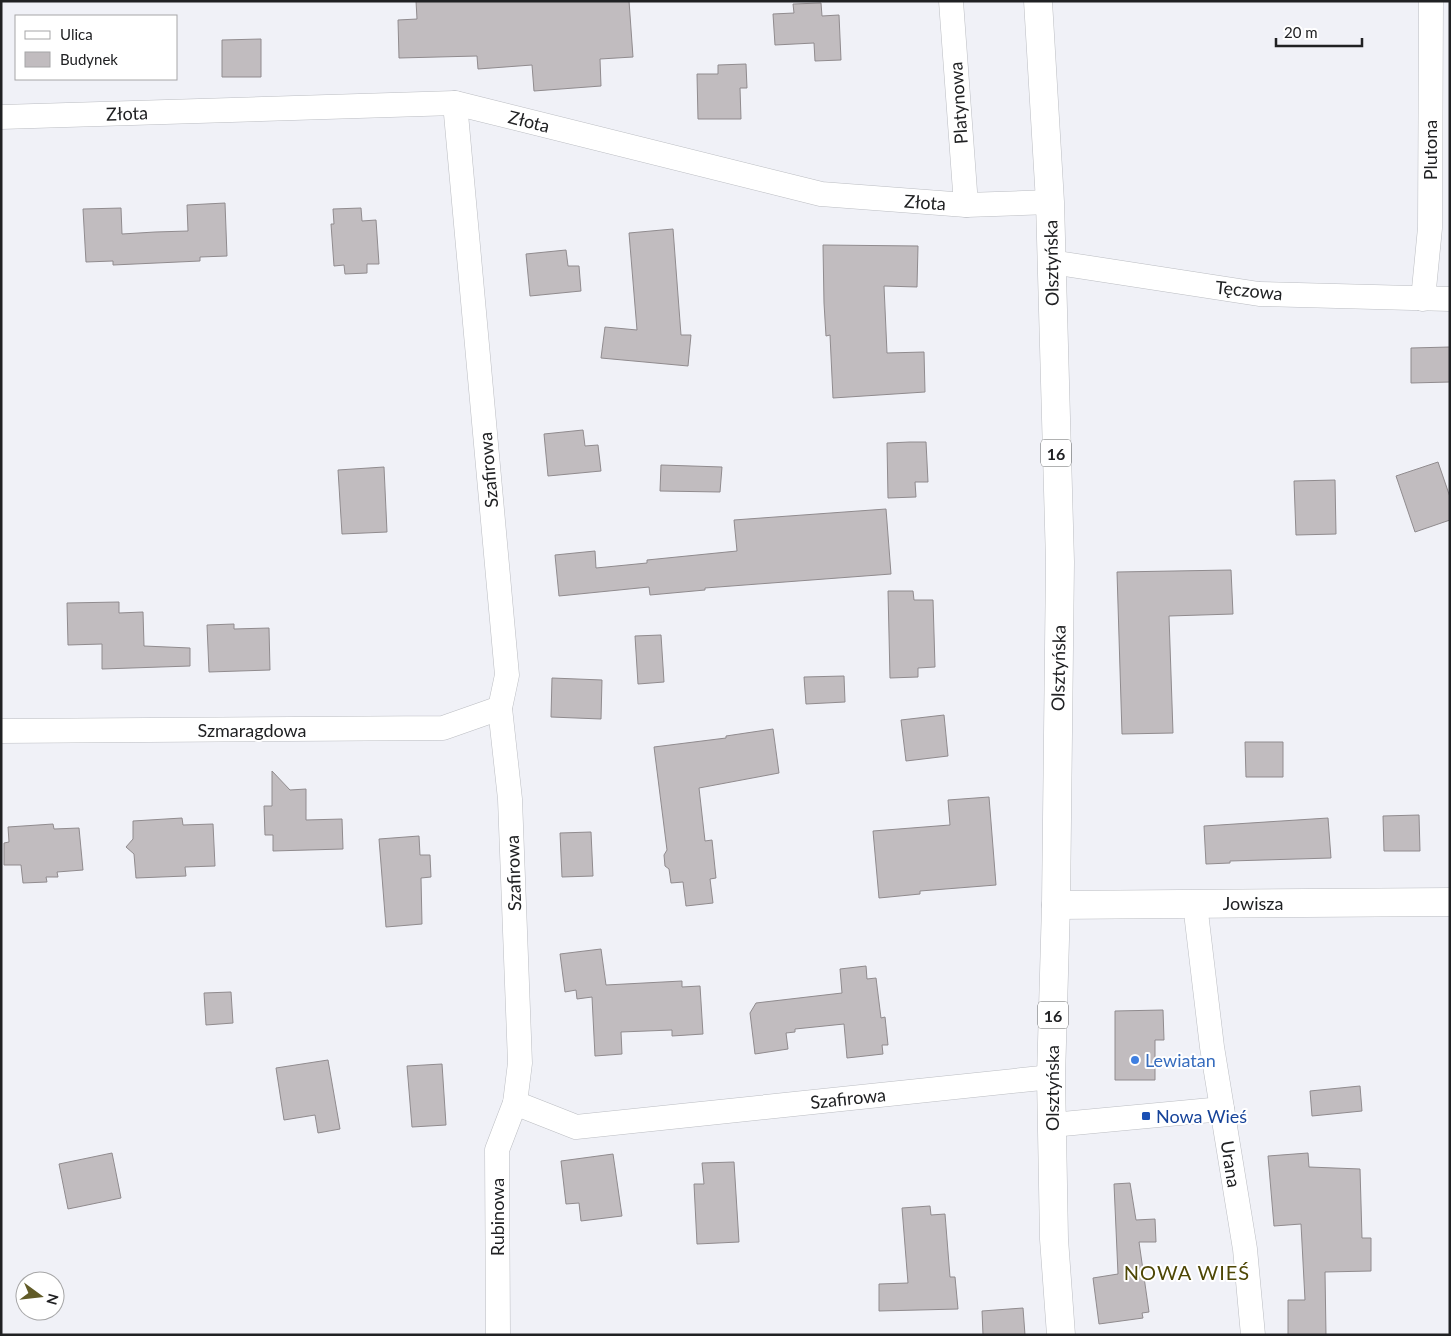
<svg xmlns="http://www.w3.org/2000/svg" width="1451" height="1336" viewBox="0 0 1451 1336" font-family="Lato,sans-serif">
	<style>
		.building { fill: #c1bcbf; stroke: #908b8e }
		.lines { fill: none; stroke-linecap: round; stroke-linejoin: round }
		.street-casing { stroke: #bbbdc2; stroke-width: 25 }
		.secondary-casing { stroke: #bbbdc2; stroke-width: 29 }
		.primary-casing { stroke: #bbbdc2; stroke-width: 29 }
		.street { stroke: #fff; stroke-width: 24 }
		.secondary { stroke: #fff; stroke-width: 28 }
		.primary { stroke: #fff; stroke-width: 28 }
		.shop-dot { fill: #3f7fe0; stroke: #fff; stroke-width: 2 }
		.transit-dot { fill: #1a4fb4; stroke: #fff; stroke-width: 2 }
		.labels { text-anchor: middle; dominant-baseline: central; stroke-width: 4; stroke-linejoin: round; paint-order: stroke }
		.shield { fill: #fff; stroke: #636465; stroke-width: 1 }
		.shield-label { font-size: 16px; font-weight: bold; fill: #202123 }
		.street-label { font-size: 18px; fill: #202123; stroke: #fff }
		.shop-label { font-size: 18px; fill: #366cbe; stroke: #fff; text-anchor: start }
		.transit-label { font-size: 18px; fill: #164399; stroke: #fff; text-anchor: start }
		.quarter-label { font-size: 20px; letter-spacing: 1px; fill: #4e4705; stroke: #fff }
	</style>
	<rect width="100%" height="100%" fill="#f0f1f7"/>
	<g class="building">
		<path d="M416,1H629L633,57L600,59L601,86L534,91L532,65L478,69L477,56L399,58L398,20L417,19Z"/>
		<path d="M821,3L822,16L839,15L841,60L815,61L814,43L775,45L773,14L794,13L793,4Z"/>
		<path d="M261,39V77H222V40Z"/>
		<path d="M746,64L747,88H740L741,119H698L697,74H718V65Z"/>
		<path d="M225,203L227,256L200,257V261L113,265V261L86,262L83,209L121,208L122,234L155,232L188,231L187,205Z"/>
		<path d="M361,208L362,221L376,220L379,264H367V273L345,274L344,265L334,266L331,224H334L333,209Z"/>
		<path d="M673,229L681,335H691L688,366L601,358L605,327L637,330L629,233Z"/>
		<path d="M823,245L918,246L917,287L884,286L887,353L924,352L925,392L833,398L830,335L826,336L824,303Z"/>
		<path d="M566,250L568,266H579L581,291L530,296L526,254Z"/>
		<path d="M1450,347V382L1411,383V348Z"/>
		<path d="M583,430L585,446L598,445L601,471L548,476L544,434Z"/>
		<path d="M910,442H926L928,482H915L916,497L888,498L887,443Z"/>
		<path d="M1438,462L1450,497V520L1415,532L1396,476Z"/>
		<path d="M661,465L722,467L720,492L660,491Z"/>
		<path d="M384,467L387,532L342,534L338,470Z"/>
		<path d="M1335,480L1336,534L1296,535L1294,481Z"/>
		<path d="M886,509L891,574L705,588V590L650,595L649,587L559,596L555,555L595,551L596,568L647,563V560L737,551L734,520Z"/>
		<path d="M1231,570L1233,614L1169,616L1173,733L1122,734L1117,572Z"/>
		<path d="M888,591H913L914,600H933L935,667L918,668V677L890,678Z"/>
		<path d="M119,602V613L143,612L144,646L190,648V666L102,669V644L68,645L67,603Z"/>
		<path d="M234,624V629L269,628L270,670L209,672L207,625Z"/>
		<path d="M661,635L664,682L638,684L635,636Z"/>
		<path d="M844,676L845,702L806,704L804,677Z"/>
		<path d="M552,678L602,680L601,719L551,717Z"/>
		<path d="M944,715L948,756L906,761L901,720Z"/>
		<path d="M773,729L779,773L699,788L705,841L712,840L716,878L710,879L713,903L686,906L683,882L671,883L669,869L665,866L664,855L667,850L654,747L726,738V736Z"/>
		<path d="M1245,742H1283V777H1246Z"/>
		<path d="M272,771L290,790L306,789V820L342,819L343,849L273,851V835H265L264,806H272Z"/>
		<path d="M989,797L996,885L920,891V894L879,898L873,831L950,825L948,800Z"/>
		<path d="M1419,815L1420,851H1384L1383,816Z"/>
		<path d="M182,818L183,825L213,824L215,866L185,867L186,876L136,878L134,854L126,847L133,839V821Z"/>
		<path d="M1328,818L1331,858L1230,861V863L1206,864L1204,826Z"/>
		<path d="M53,824L54,829L79,828L83,870L57,872L58,877H46L47,882L23,883L21,865H4V843L9,842L8,827Z"/>
		<path d="M591,832L593,876L562,877L560,833Z"/>
		<path d="M419,836L420,855H430L431,877L421,878L422,924L386,927L379,839Z"/>
		<path d="M601,949L606,985L682,981V987L700,986L703,1034L672,1036V1030L621,1032L622,1054L595,1056L592,997L577,999L576,990L565,992L560,954Z"/>
		<path d="M866,966L867,979L876,978L881,1018L885,1017L888,1045H882L883,1054L847,1058L844,1024L795,1029V1032L786,1033L788,1049L755,1054L750,1013L756,1003L842,993L840,969Z"/>
		<path d="M231,992L233,1023L206,1025L204,993Z"/>
		<path d="M1163,1010L1164,1040H1155V1080H1115V1011Z"/>
		<path d="M328,1060L340,1129L318,1133L315,1115L284,1120L276,1068Z"/>
		<path d="M442,1064L446,1125L412,1127L407,1066Z"/>
		<path d="M1360,1086L1362,1111L1312,1116L1310,1091Z"/>
		<path d="M112,1153L121,1198L68,1209L59,1164Z"/>
		<path d="M1308,1153L1309,1167L1360,1169L1362,1238H1371V1271L1325,1272L1326,1335H1288V1300H1305L1301,1224L1274,1226L1268,1156Z"/>
		<path d="M613,1154L622,1216L581,1221L579,1203L566,1204L561,1161Z"/>
		<path d="M734,1162L739,1242L697,1244L694,1184H704L702,1163Z"/>
		<path d="M1130,1183L1136,1220L1155,1219L1156,1242H1139L1149,1312L1142,1313L1143,1318L1099,1324L1093,1278L1118,1274L1114,1184Z"/>
		<path d="M930,1206L931,1215L945,1214L950,1277H955L958,1309L879,1311V1284L908,1283L902,1208Z"/>
		<path d="M1023,1308L1025,1335H983L982,1311Z"/>
	</g>
	<g class="lines">
		<defs>
			<g id="street">
				<path d="M951,1L966,205"/>
				<path d="M455,103L507,675L500,708L510,799L520,1063L515,1103L497,1150L498,1335"/>
				<path d="M1,117L455,103L821,194L966,205L1050,202"/>
				<path d="M1051,262L1259,294L1450,299"/>
				<path d="M1423,299L1430,228L1431,1"/>
				<path d="M1,731L443,728L500,708"/>
				<path d="M1195,904L1212,1047L1245,1249L1253,1335"/>
				<path d="M515,1103L576,1127L1051,1077"/>
				<path d="M1052,1125L1222,1109"/>
			</g>
			<path id="secondary" d="M1056,905L1450,902"/>
			<path id="primary" d="M1038,1L1050,202L1060,562L1056,905L1051,1077L1054,1239L1061,1335"/>
		</defs>
		<use href="#street" class="street-casing"/>
		<use href="#secondary" class="secondary-casing"/>
		<use href="#primary" class="primary-casing"/>
		<use href="#street" class="street"/>
		<use href="#secondary" class="secondary"/>
		<use href="#primary" class="primary"/>
	</g>
	<circle class="shop-dot" cx="1135" cy="1060" r="5"/>
	<rect class="transit-dot" x="1141" y="1111" width="10" height="10" rx="2.5"/>
	<g class="labels">
		<g class="shield">
			<rect x="1041" y="439.5" width="30" height="27" rx="4"/>
			<rect x="1038" y="1001.5" width="30" height="27" rx="4"/>
		</g>
		<g class="shield-label">
			<text x="1056" y="453">16</text>
			<text x="1053" y="1015">16</text>
		</g>
		<g class="street-label">
			<text transform="translate(958 103) rotate(-94)">Platynowa</text>
			<text transform="translate(127 113) rotate(-2)">Złota</text>
			<text transform="translate(529 121) rotate(14)">Złota</text>
			<text transform="translate(1430 150) rotate(-90)">Plutona</text>
			<text transform="translate(925 202) rotate(4)">Złota</text>
			<text transform="translate(1051 263) rotate(-91)">Olsztyńska</text>
			<text transform="translate(1249 290) rotate(6)">Tęczowa</text>
			<text transform="translate(488 470) rotate(-95)">Szafirowa</text>
			<text transform="translate(1058 668) rotate(-89)">Olsztyńska</text>
			<text x="252" y="730">Szmaragdowa</text>
			<text transform="translate(513 873) rotate(-92)">Szafirowa</text>
			<text x="1253" y="903">Jowisza</text>
			<text transform="translate(1052 1088) rotate(-90)">Olsztyńska</text>
			<text transform="translate(848 1098) rotate(-6)">Szafirowa</text>
			<text transform="translate(1231 1164) rotate(81)">Urana</text>
			<text transform="translate(497 1217) rotate(-90)">Rubinowa</text>
		</g>
		<g class="shop-label">
			<text x="1145" y="1060">Lewiatan</text>
		</g>
		<g class="transit-label">
			<text x="1156" y="1116">Nowa Wieś</text>
		</g>
		<g class="quarter-label">
			<text x="1187" y="1272">NOWA WIEŚ</text>
		</g>
	</g>
	<rect width="1451" height="1336" fill="none" stroke="#202123" stroke-width="5"/>
	<rect x="15" y="15" width="162" height="65" fill="#ffffff" stroke="#a6a6a7"/>
	<rect x="25" y="31" width="25" height="8" fill="#ffffff" stroke="#a6a6a7"/>
	<text x="60" y="40" font-size="15" fill="#202123">Ulica</text>
	<rect x="25" y="52" width="25" height="15" fill="#c1bcbf" stroke="#a6a6a7"/>
	<text x="60" y="65" font-size="15" fill="#202123">Budynek</text>
	<g transform="translate(40 1296) rotate(105)"><circle r="24" fill="#ffffff" stroke="#a6a6a7"/>
	<path d="M0-4L9 19L0 12L-9 19Z" fill="#615b27"/>
	<text y="-8" font-size="14" font-weight="bold" text-anchor="middle" fill="#202123">N</text>
	</g>
	<path d="M1276 38v8h86v-8" fill="none" stroke="#202123" stroke-width="2.5"/>
	<text x="1284" y="38" font-size="15" fill="#202123" stroke="#ffffff" stroke-width="4" paint-order="stroke">20 m</text>
</svg>
